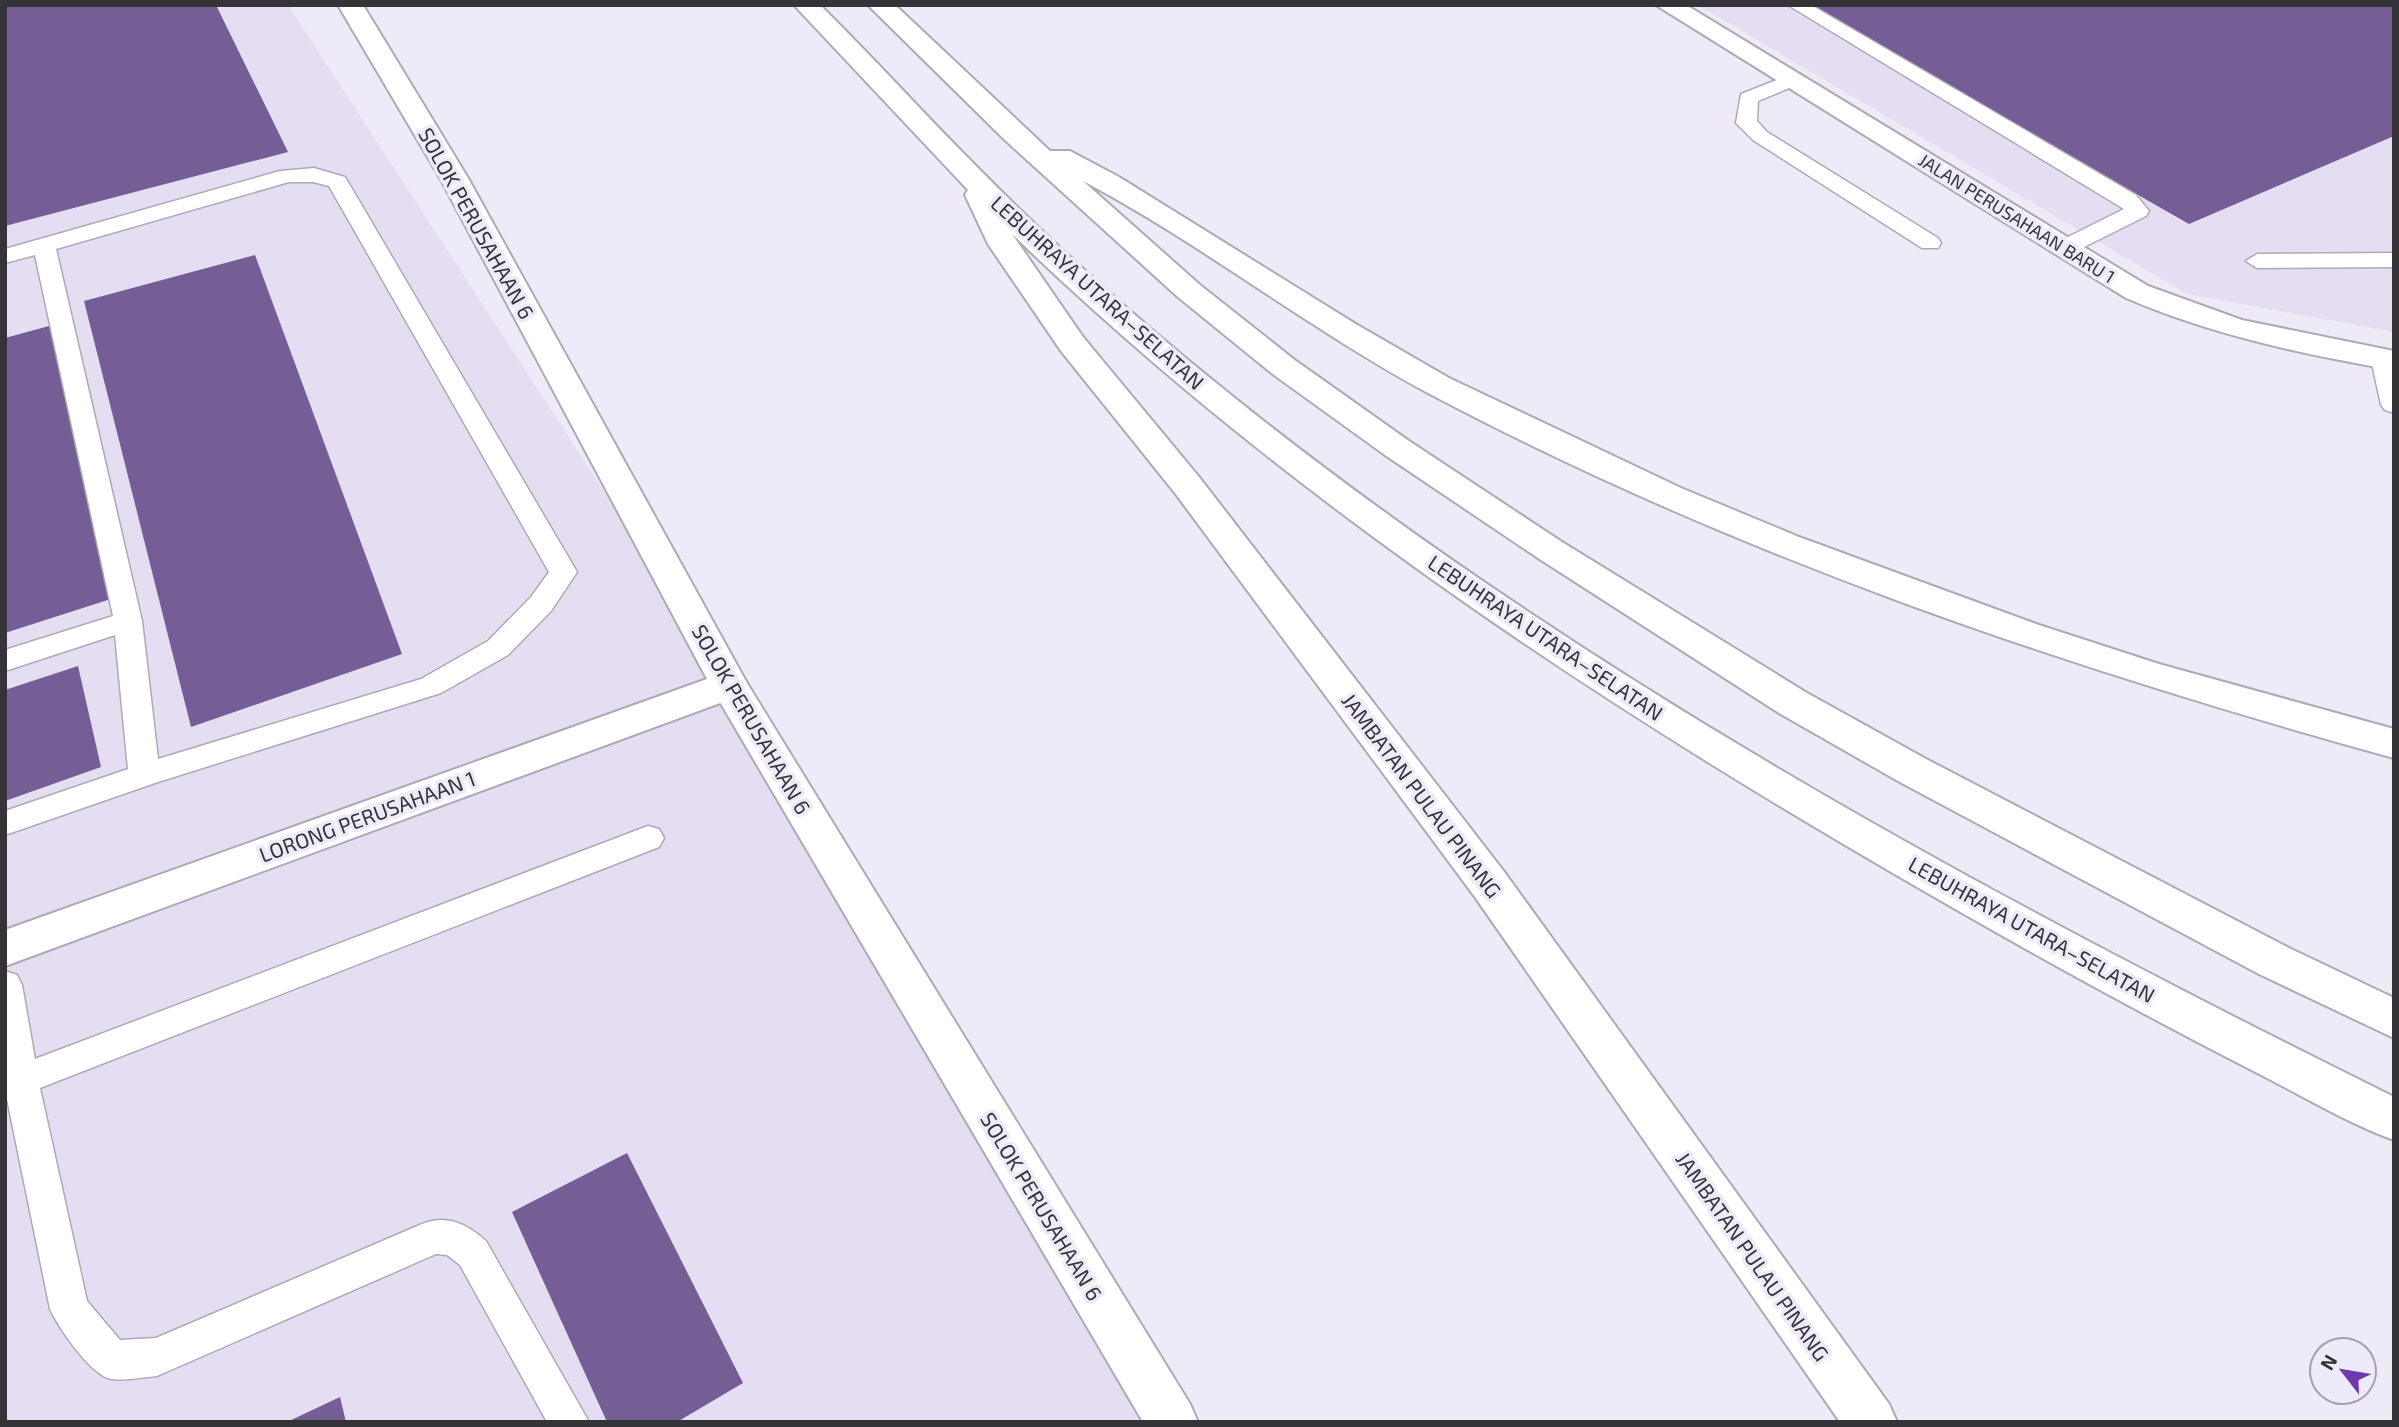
<svg xmlns="http://www.w3.org/2000/svg" width="2399" height="1427" viewBox="0 0 2399 1427" font-family="'Exo 2',sans-serif">
	<style>
		.built { fill: #e5def2 }
		.building { fill: #745e95 }
		.lines { fill: none; stroke-linecap: round; stroke-linejoin: round }
		.lane-casing { stroke: #ada9b5; stroke-width: 3 }
		.street-casing { stroke: #ada9b5; stroke-width: 4 }
		.secondary-casing { stroke: #ada9b5; stroke-width: 4 }
		.highway-casing { stroke: #ada9b5; stroke-width: 4 }
		.lane { fill: #fff; fill-rule: evenodd }
		.street { fill: #fff; fill-rule: evenodd }
		.secondary { fill: #fff; fill-rule: evenodd }
		.highway { fill: #fff; fill-rule: evenodd }
		.labels { text-anchor: middle; dominant-baseline: central; stroke-width: 7; stroke-linejoin: round; paint-order: stroke }
		.far-street-label { font-size: 18px; fill: #353338; stroke: #efeaf7 }
		.street-label { font-size: 21px; fill: #353338; stroke: #efeaf7 }
	</style>
	<rect width="100%" height="100%" fill="#efeaf7"/>
	<g class="built">
		<path d="M5,5H288L691,625L1187,1422H5Z"/>
		<path d="M1698,5H2394V332L2187,294Z"/>
	</g>
	<g class="building">
		<path d="M5,5H216L288,152L5,226Z"/>
		<path d="M1805,5H2394V136L2189,224Z"/>
		<path d="M255,255L402,654L191,727L84,301Z"/>
		<path d="M49,326L117,597L5,633V338Z"/>
		<path d="M78,666L101,767L5,801V690Z"/>
		<path d="M627,1153L743,1383L677,1422H607L512,1212Z"/>
		<path d="M340,1397L346,1422H287Z"/>
	</g>
	<g class="lines">
		<defs>
			<g id="lane">
				<path d="M1788,5H1811L2136,195L2149,211L2146,216L2074,252H2058L2055,247L2058,242L2124,209Z"/>
				<path d="M1792,74L1802,80L1799,84L1758,101L1757,121L1767,132L1938,238L1941,243L1938,248H1922L1753,140L1736,123L1741,94Z"/>
				<path d="M314,168L345,177L348,182L577,572L551,611L508,655L441,693L155,783L5,835V811L128,769L115,635L5,671V650L113,616L35,255L5,263V249L280,171ZM289,182H313L329,186L549,572L531,597L488,641L421,679L158,759L142,621L56,249Z"/>
				<path d="M2394,253V267L2257,268L2246,261L2257,254Z"/>
				<path d="M2383,352L2394,357V413L2385,410L2381,405L2371,359L2374,354Z"/>
				<path d="M648,826L659,829L664,838L659,847L40,1088L87,1301L120,1340L156,1338L422,1224C447,1214 467,1224 486,1241L589,1422H547L460,1265L447,1255L436,1254L157,1376C143,1377 126,1381 112,1379C92,1377 58,1327 50,1309L5,1089V971L17,975L22,985L35,1059Z"/>
			</g>
			<path id="street" d="M729,671L742,675L1190,1404L1198,1422H1143L710,685L716,675Z"/>
			<g id="secondary">
				<path d="M338,5H363L468,178L748,685L742,695L5,966V930L707,679L440,178Z"/>
				<path d="M1656,5H1686L2148,286L2242,320L2394,351V370C2302,354 2212,335 2126,298Z"/>
			</g>
			<g id="highway">
				<path d="M794,5H820C873,57 923,113 975,165C1041,232 1110,295 1182,355C1546,658 1972,888 2394,1097V1140C2350,1124 2308,1099 2267,1078C2185,1036 2104,993 2024,948C1664,746 1310,522 1012,234L1083,337L1199,477L1505,873L1889,1404L1897,1422H1840L1475,897L1175,493L1061,351L988,244L965,195L968,190Z"/>
				<path d="M868,5H895L1050,151H1070L1119,177L1354,323L1449,378L1681,488L1799,537L2039,625L2159,664L2394,729V758C2061,666 1734,555 1428,393C1309,329 1202,244 1083,181L1200,285L1296,361L1409,441L1562,542L1807,693L1926,759L2289,948L2394,998V1038L2259,974L1898,781L1779,713L1538,558L1385,455L1274,375L1178,297L1005,140Z"/>
			</g>
		</defs>
		<use href="#lane" class="lane-casing"/>
		<use href="#street" class="street-casing"/>
		<use href="#secondary" class="secondary-casing"/>
		<use href="#highway" class="highway-casing"/>
		<use href="#lane" class="lane"/>
		<use href="#street" class="street"/>
		<use href="#secondary" class="secondary"/>
		<use href="#highway" class="highway"/>
	</g>
	<g class="labels">
		<g class="far-street-label">
			<text transform="translate(2017 218) rotate(32)">JALAN PERUSAHAAN BARU 1</text>
		</g>
		<g class="street-label">
			<text transform="translate(477 223) rotate(61)">SOLOK PERUSAHAAN 6</text>
			<text transform="translate(1098 292) rotate(42)">LEBUHRAYA UTARA–SELATAN</text>
			<text transform="translate(1546 637) rotate(34)">LEBUHRAYA UTARA–SELATAN</text>
			<text transform="translate(752 719) rotate(60)">SOLOK PERUSAHAAN 6</text>
			<text transform="translate(1422 795) rotate(53)">JAMBATAN PULAU PINANG</text>
			<text transform="translate(367 816) rotate(-20)">LORONG PERUSAHAAN 1</text>
			<text transform="translate(2032 929) rotate(29)">LEBUHRAYA UTARA–SELATAN</text>
			<text transform="translate(1042 1206) rotate(59)">SOLOK PERUSAHAAN 6</text>
			<text transform="translate(1753 1256) rotate(55)">JAMBATAN PULAU PINANG</text>
		</g>
	</g>
	<rect width="2399" height="1427" fill="none" stroke="#353338" stroke-width="14"/>
	<g transform="translate(2343 1371) rotate(301)"><circle r="33" fill="#efeaf7" stroke="#a5a1ab" stroke-width="2"/>
	<path d="M0-5L12 26L0 18L-12 26Z" fill="#7137ad"/>
	<text y="-10" font-size="19" font-weight="bold" text-anchor="middle" fill="#353338">N</text>
	</g>
</svg>
